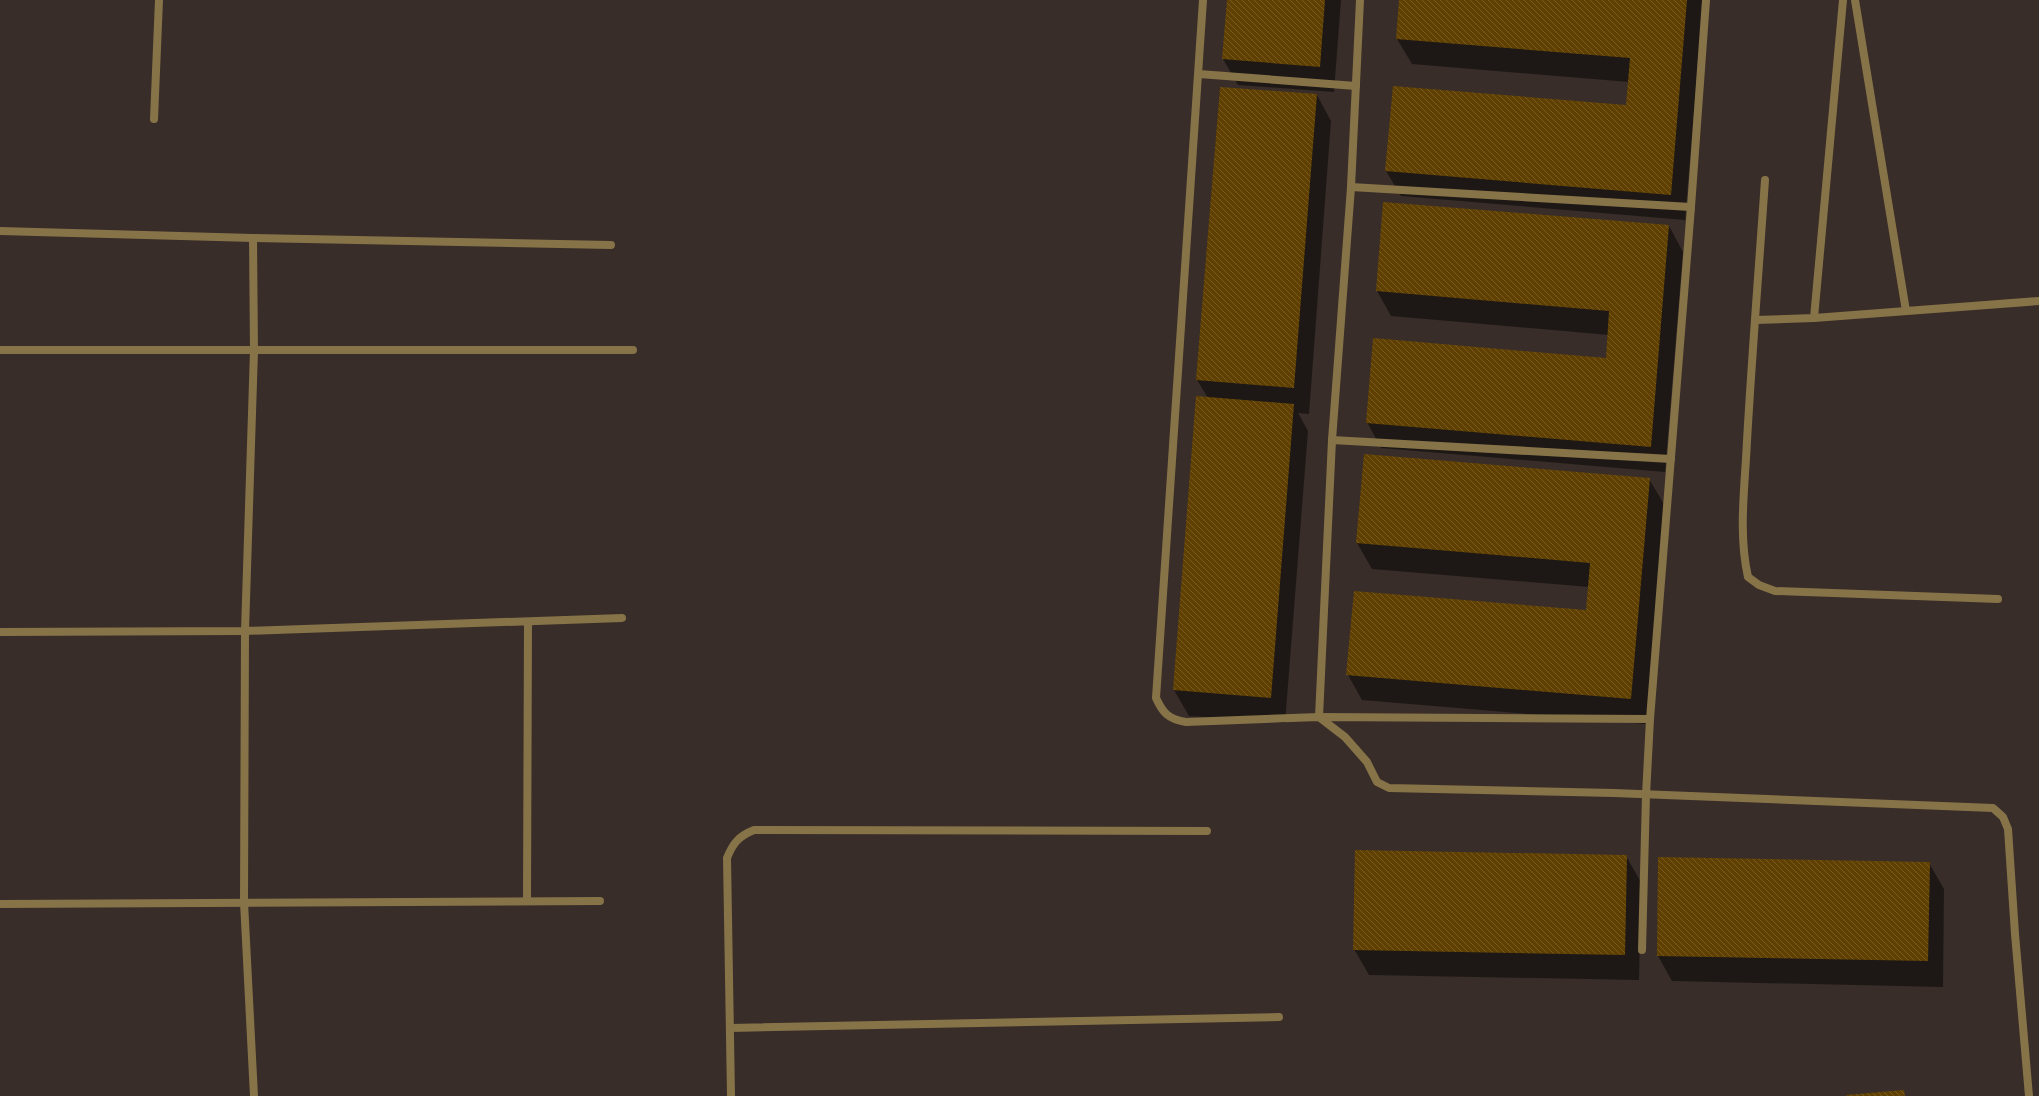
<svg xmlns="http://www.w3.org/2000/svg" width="2039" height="1096" viewBox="0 0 2039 1096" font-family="Arial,sans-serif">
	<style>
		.shadow { fill: #0007 }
		.building { fill: url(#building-back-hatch) }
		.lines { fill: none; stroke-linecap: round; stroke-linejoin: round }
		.service { stroke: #877348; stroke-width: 8 }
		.minor { stroke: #877348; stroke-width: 8 }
	</style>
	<defs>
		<pattern id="building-back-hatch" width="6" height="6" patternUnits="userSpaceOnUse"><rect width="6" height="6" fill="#604000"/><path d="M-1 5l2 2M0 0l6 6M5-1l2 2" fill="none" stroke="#775b25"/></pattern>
	</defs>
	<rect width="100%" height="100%" fill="#382d28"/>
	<g class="shadow">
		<path d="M1228,0H1341L1334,92L1238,85L1223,59Z"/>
		<path d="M1400,0H1703L1685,220L1401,196L1386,171L1627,107L1629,82L1412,64L1397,39Z"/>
		<path d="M1220,88L1317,95L1331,121L1309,414L1298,413L1308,431L1285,723L1189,716L1174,690L1197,397L1208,398L1197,380Z"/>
		<path d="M1669,226L1683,252L1665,472L1381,448L1367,422L1607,359L1609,335L1391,316L1377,291Z"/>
		<path d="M1365,455L1649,479L1664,504L1646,724L1362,700L1348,675L1587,611L1589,587L1372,569L1357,543Z"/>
		<path d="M1626,856L1641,882L1639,980L1369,975L1354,949Z"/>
		<path d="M1929,863L1944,889L1943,987L1672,981L1658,956Z"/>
	</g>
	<g class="building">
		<path d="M1227,0H1325L1320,67L1222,59Z"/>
		<path d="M1399,0H1687L1671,195L1385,171L1393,86L1626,105L1630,58L1396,39Z"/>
		<path d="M1220,87L1317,94L1294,388L1196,380Z"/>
		<path d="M1383,202L1669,225L1651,447L1366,423L1373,338L1606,358L1609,311L1376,291Z"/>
		<path d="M1196,396L1294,404L1271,698L1173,690Z"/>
		<path d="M1364,454L1650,478L1631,699L1346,675L1354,591L1586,610L1590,563L1356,543Z"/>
		<path d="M1355,850L1627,855L1625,955L1353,950Z"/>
		<path d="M1658,857L1930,862L1928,961L1657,956Z"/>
		<path d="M1904,1090L1905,1096H1847L1846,1095Z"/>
	</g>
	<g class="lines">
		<g class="service">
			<path d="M1855,0L1906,311"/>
			<path d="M1765,180C1759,267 1752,354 1747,441C1745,486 1738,533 1748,577L1759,585L1775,591L1998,599"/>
			<path d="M1814,318L1843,0"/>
			<path d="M1755,320L1814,318L2039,301"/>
			<path d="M1642,950L1646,795"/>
		</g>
		<g class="minor">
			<path d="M1203,0L1156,698C1163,713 1168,719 1186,722L1319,717L1650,719"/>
			<path d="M1199,74L1356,86"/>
			<path d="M154,119L159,0"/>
			<path d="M1351,187L1691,207"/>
			<path d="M0,231L253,238L611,245"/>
			<path d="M253,238L254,351L245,631L244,902L254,1096"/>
			<path d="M0,350H633"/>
			<path d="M1332,440L1671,459"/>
			<path d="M0,632L245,631L622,618"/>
			<path d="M1319,717L1345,737L1367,762L1377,782L1389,788L1614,793L1993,808L2003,817L2008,829L2015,934L2029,1096"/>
			<path d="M1319,717L1332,440L1351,187L1360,0"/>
			<path d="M1646,795L1650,719L1691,207L1706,0"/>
			<path d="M527,900L528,622"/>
			<path d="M0,904L600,901"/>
			<path d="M730,1028L1279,1017"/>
			<path d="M731,1096L727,858C733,843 739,836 754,830L1207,831"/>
		</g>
	</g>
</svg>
